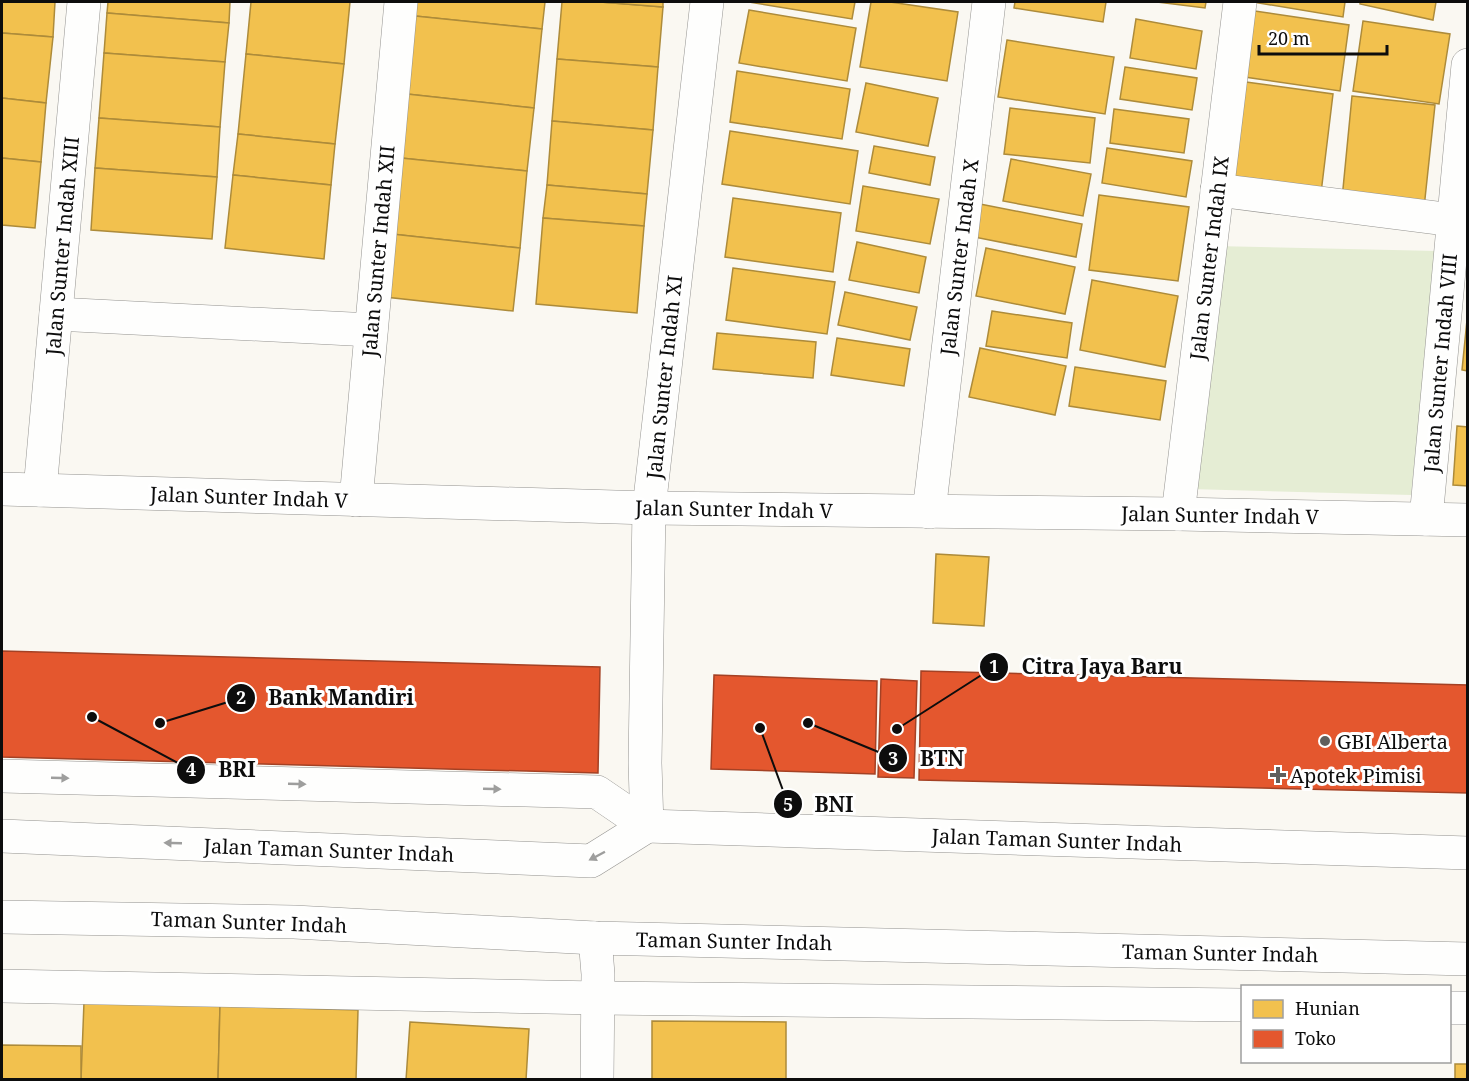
<svg xmlns="http://www.w3.org/2000/svg" width="1469" height="1081" viewBox="0 0 1469 1081" font-family="'Noto Serif',serif">
	<style>
		.green { fill: #e5edd4 }
		.homes { fill: #f2c14e; stroke: #ad8b3a; stroke-width: 1.5 }
		.shops { fill: #e4572e; stroke: #a44124; stroke-width: 1.5 }
		.lines { fill: none; stroke-linecap: round; stroke-linejoin: round }
		.street-casing { stroke: #949390; stroke-width: 34 }
		.street { stroke: #fefefd; stroke-width: 33 }
		.oneway { fill: #9e9e9d }
		.poi-dot { fill: #605f5d; stroke: #fff; stroke-width: 2 }
		.labels { text-anchor: middle; dominant-baseline: central; stroke-width: 6; stroke-linejoin: round; paint-order: stroke }
		.street-label { font-size: 20px; fill: #0d0d0d; stroke: #fff }
		.poi-label { font-size: 20px; fill: #0d0d0d; stroke: #fff; text-anchor: start }
		.leader { fill: none; stroke: #0d0d0d; stroke-width: 2 }
		.callout-dot { fill: #0d0d0d; stroke: #fff; stroke-width: 2 }
		.mark-label { font-size: 18px; text-anchor: middle; font-weight: bold; fill: #fff }
		.callout-label { font-size: 21px; text-anchor: middle; font-weight: bold; fill: #0d0d0d; stroke: #fff; stroke-width: 6; stroke-linejoin: round; paint-order: stroke }
	</style>
	<rect width="100%" height="100%" fill="#faf8f2"/>
	<path class="green" d="M1214,246L1437,251L1411,495L1189,489Z"/>
	<g class="homes">
		<path d="M2,2H55L53,37L2,33Z"/>
		<path d="M108,2H230L229,23L107,13Z"/>
		<path d="M251,2H350L344,64L246,54Z"/>
		<path d="M417,2H545L542,29L415,16Z"/>
		<path d="M562,2H600L663,7L658,67L557,59Z"/>
		<path d="M600,2H663V7Z"/>
		<path d="M749,2H855L852,19Z"/>
		<path d="M871,2H890L958,12L947,81L860,67Z"/>
		<path d="M1015,2H1106L1103,22L1014,8Z"/>
		<path d="M1157,2H1206L1205,8Z"/>
		<path d="M1253,2H1345L1343,17Z"/>
		<path d="M1360,2H1436L1433,20L1360,4Z"/>
		<path d="M1241,9L1349,25L1340,91L1231,75Z"/>
		<path d="M749,10L856,28L847,81L739,63Z"/>
		<path d="M107,13L229,23L225,62L104,53Z"/>
		<path d="M415,16L542,29L534,108L407,94Z"/>
		<path d="M1136,19L1202,31L1196,69L1130,58Z"/>
		<path d="M1363,21L1450,34L1439,104L1353,91Z"/>
		<path d="M2,33L53,37L46,103L2,98Z"/>
		<path d="M1007,40L1114,57L1105,114L998,97Z"/>
		<path d="M104,53L225,62L220,127L99,118Z"/>
		<path d="M246,54L344,64L335,144L238,134Z"/>
		<path d="M557,59L658,67L653,130L552,121Z"/>
		<path d="M1125,67L1197,78L1192,110L1120,99Z"/>
		<path d="M737,71L850,89L842,139L730,122Z"/>
		<path d="M1246,82L1333,94L1321,193L1233,182Z"/>
		<path d="M866,83L938,98L928,146L856,132Z"/>
		<path d="M407,94L534,108L527,171L401,158Z"/>
		<path d="M1352,96L1435,105L1424,208L1342,199Z"/>
		<path d="M2,98L46,103L41,162L2,158Z"/>
		<path d="M1010,108L1095,118L1090,163L1004,154Z"/>
		<path d="M1114,109L1189,119L1184,153L1110,143Z"/>
		<path d="M99,118L220,127L217,177L95,168Z"/>
		<path d="M552,121L653,130L647,194L547,185Z"/>
		<path d="M730,131L858,151L850,204L722,184Z"/>
		<path d="M238,134L335,144L331,185L233,175Z"/>
		<path d="M874,146L935,157L930,185L869,173Z"/>
		<path d="M1107,148L1192,161L1186,197L1102,183Z"/>
		<path d="M2,158L41,162L35,228L2,225Z"/>
		<path d="M401,158L527,171L520,248L392,234Z"/>
		<path d="M1011,159L1091,174L1083,216L1003,201Z"/>
		<path d="M95,168L217,177L212,239L91,230Z"/>
		<path d="M233,175L331,185L324,259L225,248Z"/>
		<path d="M547,185L647,194L644,226L543,218Z"/>
		<path d="M863,186L939,199L930,244L856,231Z"/>
		<path d="M1099,195L1189,207L1178,281L1089,270Z"/>
		<path d="M733,198L841,213L833,272L725,257Z"/>
		<path d="M980,204L1082,224L1076,257L974,237Z"/>
		<path d="M543,218L644,226L637,313L536,304Z"/>
		<path d="M392,234L520,248L513,311L385,297Z"/>
		<path d="M857,242L926,257L919,293L849,280Z"/>
		<path d="M986,248L1075,267L1065,314L976,296Z"/>
		<path d="M733,268L835,282L827,334L726,320Z"/>
		<path d="M1092,280L1178,296L1165,367L1080,350Z"/>
		<path d="M845,292L917,307L910,340L838,325Z"/>
		<path d="M992,311L1072,323L1067,358L986,346Z"/>
		<path d="M1467,320H1468V371L1462,370Z"/>
		<path d="M717,333L816,342L813,378L713,369Z"/>
		<path d="M837,338L910,349L904,386L831,375Z"/>
		<path d="M980,348L1066,366L1055,415L969,397Z"/>
		<path d="M1075,367L1166,381L1160,420L1069,406Z"/>
		<path d="M1457,426L1468,427V486L1453,485Z"/>
		<path d="M936,554L989,557L984,626L933,623Z"/>
		<path d="M84,1002L220,1006L218,1080H81Z"/>
		<path d="M220,1006L358,1010L356,1080H218Z"/>
		<path d="M652,1021L786,1022V1080H652Z"/>
		<path d="M410,1022L529,1029L526,1080H406Z"/>
		<path d="M2,1045L81,1046V1080H2Z"/>
		<rect x="1455" y="1064" width="13" height="16"/>
	</g>
	<g class="shops">
		<path d="M2,651L600,667L598,773L2,757Z"/>
		<path d="M921,671L1468,685V793L919,780Z"/>
		<path d="M714,675L877,681L875,774L711,769Z"/>
		<path d="M881,679L917,681L914,778L878,777Z"/>
	</g>
	<g class="lines">
		<defs>
			<g id="street">
				<path d="M1217,190L1453,220"/>
				<path d="M56,314L371,330"/>
				<path d="M2,489L649,508L1178,514L1468,520"/>
				<path d="M40,490L84,2"/>
				<path d="M356,500L401,2"/>
				<path d="M929,512L989,2"/>
				<path d="M1178,514L1240,2"/>
				<path d="M1426,519L1468,65"/>
				<path d="M2,776L597,792L647,826L1468,853"/>
				<path d="M647,826L645,763L649,508L707,2"/>
				<path d="M2,836L591,861L647,826"/>
				<path d="M2,917L294,922L595,938L1468,959"/>
				<path d="M595,938L598,974L597,1080"/>
				<path d="M2,986L598,998L1242,1005"/>
				<path d="M1450,1008H1468"/>
			</g>
		</defs>
		<use href="#street" class="street-casing"/>
		<use href="#street" class="street"/>
	</g>
	<defs><path id="oneway-solid" d="M-6-.8H1V-3.2L6.5 0L1 3.2V.8H-6Z" transform="scale(1.5)"/></defs>
	<g class="oneway">
		<use href="#oneway-solid" transform="translate(60 778) rotate(2)"/>
		<use href="#oneway-solid" transform="translate(297 784) rotate(2)"/>
		<use href="#oneway-solid" transform="translate(492 789) rotate(2)"/>
		<use href="#oneway-solid" transform="translate(173 843) rotate(-178)"/>
		<use href="#oneway-solid" transform="translate(597 856) rotate(152)"/>
	</g>
	<g class="poi-dot">
		<circle cx="1325" cy="741" r="6"/>
		<path d="M1275 766h6v6h6v6h-6v6h-6v-6h-6v-6h6z"/>
	</g>
	<g class="labels">
		<g class="street-label">
			<text transform="translate(62 246) rotate(-85)">Jalan Sunter Indah XIII</text>
			<text transform="translate(378 251) rotate(-85)">Jalan Sunter Indah XII</text>
			<text transform="translate(959 257) rotate(-83)">Jalan Sunter Indah X</text>
			<text transform="translate(1209 258) rotate(-83)">Jalan Sunter Indah IX</text>
			<text transform="translate(1440 363) rotate(-85)">Jalan Sunter Indah VIII</text>
			<text transform="translate(664 377) rotate(-84)">Jalan Sunter Indah XI</text>
			<text transform="translate(249 497) rotate(2)">Jalan Sunter Indah V</text>
			<text transform="translate(734 509) rotate(1)">Jalan Sunter Indah V</text>
			<text transform="translate(1220 515) rotate(1)">Jalan Sunter Indah V</text>
			<text transform="translate(1057 840) rotate(2)">Jalan Taman Sunter Indah</text>
			<text transform="translate(329 850) rotate(2)">Jalan Taman Sunter Indah</text>
			<text transform="translate(249 922) rotate(2)">Taman Sunter Indah</text>
			<text transform="translate(734 941) rotate(1)">Taman Sunter Indah</text>
			<text transform="translate(1220 953) rotate(1)">Taman Sunter Indah</text>
		</g>
		<g class="poi-label">
			<text x="1337" y="741">GBI Alberta</text>
			<text x="1290" y="775">Apotek Pimisi</text>
		</g>
	</g>
	<path class="leader" d="M897 729L994 667M160 723L241 698M808 723L893 758M92 717L191 770M760 728L788 804"/>
	<g class="callout-dot">
		<circle cx="897" cy="729" r="6"/>
		<circle cx="160" cy="723" r="6"/>
		<circle cx="808" cy="723" r="6"/>
		<circle cx="92" cy="717" r="6"/>
		<circle cx="760" cy="728" r="6"/>
		<circle cx="994" cy="667" r="15"/>
		<circle cx="241" cy="698" r="15"/>
		<circle cx="893" cy="758" r="15"/>
		<circle cx="191" cy="770" r="15"/>
		<circle cx="788" cy="804" r="15"/>
	</g>
	<g class="mark-label">
		<text x="994" y="673">1</text>
		<text x="241" y="704">2</text>
		<text x="893" y="765">3</text>
		<text x="191" y="776">4</text>
		<text x="788" y="811">5</text>
	</g>
	<g class="callout-label">
		<text x="1102" y="674">Citra Jaya Baru</text>
		<text x="341" y="705">Bank Mandiri</text>
		<text x="942" y="766">BTN</text>
		<text x="237" y="777">BRI</text>
		<text x="834" y="812">BNI</text>
	</g>
	<rect width="1469" height="1081" fill="none" stroke="#0d0d0d" stroke-width="6"/>
	<rect x="1241" y="985" width="210" height="78" fill="#ffffff" stroke="#9e9e9e" stroke-width="1.5"/>
	<rect x="1253" y="1000" width="30" height="18" fill="#f2c14e" stroke="#9e9e9e" stroke-width="1.5"/>
	<text x="1295" y="1015" font-size="18" fill="#0d0d0d">Hunian</text>
	<rect x="1253" y="1030" width="30" height="18" fill="#e4572e" stroke="#9e9e9e" stroke-width="1.5"/>
	<text x="1295" y="1045" font-size="18" fill="#0d0d0d">Toko</text>
	<path d="M1259 45v9h128v-9" fill="none" stroke="#0d0d0d" stroke-width="3"/>
	<text x="1268" y="45" font-size="18" fill="#0d0d0d" stroke="#ffffff" stroke-width="4.5" paint-order="stroke">20 m</text>
</svg>
